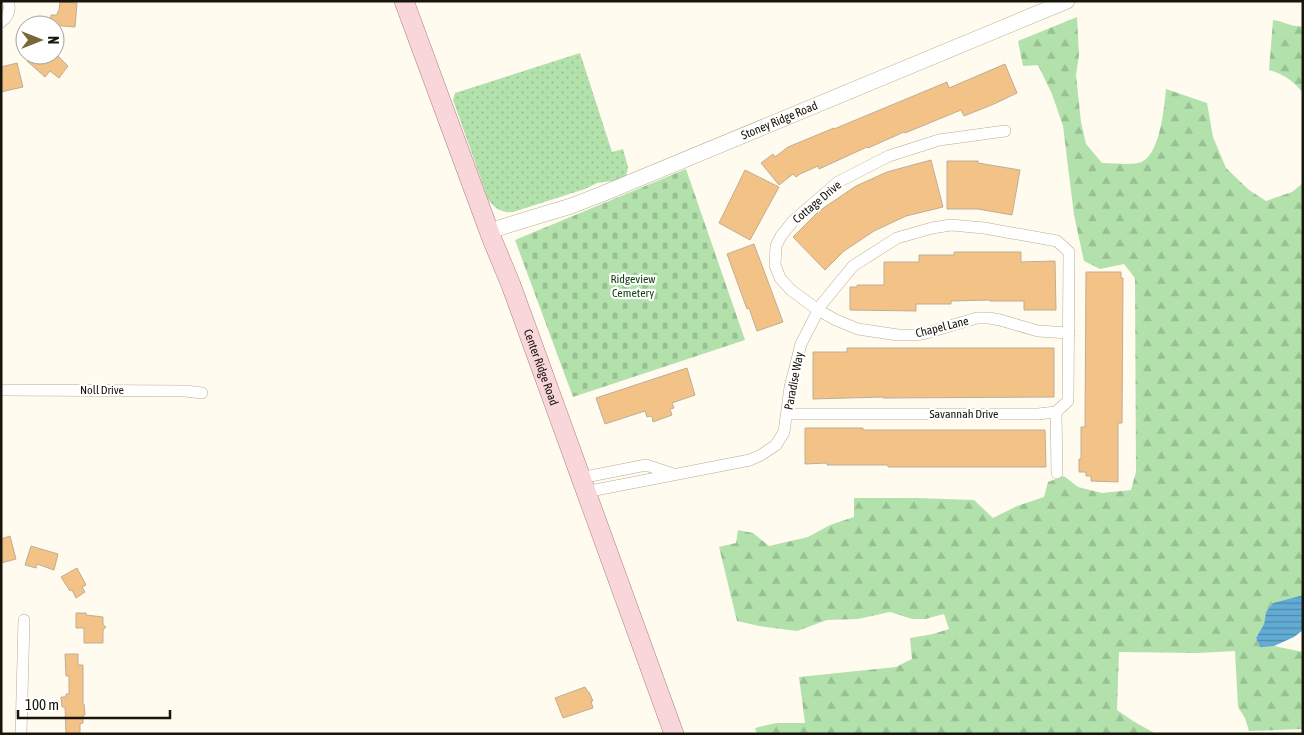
<svg xmlns="http://www.w3.org/2000/svg" width="1304" height="735" viewBox="0 0 1304 735" font-family="'Asap Condensed',sans-serif">
	<style>
		.grass { fill: url(#grass-dots) }
		.forest { fill: url(#forest-firs) }
		.cemetery { fill: url(#cemetery-stones) }
		.water { fill: url(#water-rules) }
		.building { fill: #f3c287; stroke: #c0ad96 }
		.lines { fill: none; stroke-linecap: round; stroke-linejoin: round }
		.minor-casing { stroke: #b6ad92; stroke-width: 12 }
		.tertiary-casing { stroke: #b6ad92; stroke-width: 16 }
		.primary-casing { stroke: #a78081; stroke-width: 20 }
		.minor { stroke: #fff; stroke-width: 11 }
		.tertiary { stroke: #fff; stroke-width: 15 }
		.primary { stroke: #f8d6da; stroke-width: 19 }
		.labels { text-anchor: middle; dominant-baseline: central; stroke-width: 4.5; stroke-linejoin: round; paint-order: stroke }
		.street-label { font-size: 12px; fill: #18150b; stroke: #fff }
		.park-label { font-size: 12px; fill: #11440d; stroke: #fff }
	</style>
	<defs>
		<pattern id="grass-dots" width="8" height="8" patternUnits="userSpaceOnUse" patternTransform="scale(1.25)"><rect width="8" height="8" fill="#b2e1ac"/><path d="M2 2h.1M6 6h.1" fill="none" stroke="#98c093" stroke-width="1.8" stroke-linecap="round"/></pattern>
		<pattern id="forest-firs" width="22" height="20" patternUnits="userSpaceOnUse" patternTransform="scale(1.25)"><rect width="22" height="20" fill="#b2e1ac"/><path d="M5 1l3.5 6h-7zM16 11l3.5 6h-7z" fill="#98c093"/></pattern>
		<pattern id="cemetery-stones" width="16" height="16" patternUnits="userSpaceOnUse" patternTransform="scale(1.25)"><rect width="16" height="16" fill="#b2e1ac"/><path d="M2 7V4a2 2 0 0 1 4 0v3zM10 15v-3a2 2 0 0 1 4 0v3z" fill="#98c093"/></pattern>
		<pattern id="water-rules" width="6" height="5" patternUnits="userSpaceOnUse" patternTransform="scale(1.25)"><rect width="6" height="5" fill="#61abd4"/><path d="M0 2.5h6" fill="none" stroke="#4f8aaa"/></pattern>
	</defs>
	<rect width="100%" height="100%" fill="#fffbef"/>
	<path class="grass" d="M580,53L612,152L623,149L628,167L626,177L620,180L597,183L585,189L513,212C501,213 495,209 488,199L453,100L455,93Z"/>
	<g class="forest">
		<path d="M1077,17L1079,55L1076,75L1081,122L1086,144L1102,163C1113,163 1128,165 1138,163C1160,159 1164,108 1166,89L1207,103L1213,137L1226,168L1249,190L1266,201L1292,192L1303,183V595L1273,603L1266,612L1264,624L1256,638L1260,647L1274,646L1303,652V729L1249,731L1245,718L1238,707L1235,651L1198,653L1119,652L1117,710L1133,721L1156,734H757L755,728L776,723H805L799,677L896,667L912,659L910,638L933,634L949,629L944,614L925,619H912L890,612L858,619L827,620L797,631L759,626L737,621L719,547L736,543L738,530L753,533L769,546L808,537L830,525L854,517V498H917L974,500L993,518L1017,506L1044,497L1048,482L1064,476L1078,487L1102,493L1131,490L1136,472L1135,278L1124,264L1100,269L1084,261L1074,215L1063,126L1052,94L1038,65L1023,66L1018,41Z"/>
		<path d="M1273,20C1283,21 1293,28 1303,26V93C1293,80 1284,75 1269,70Z"/>
	</g>
	<path class="cemetery" d="M686,169L745,340L573,397L515,240Z"/>
	<path class="water" d="M1303,595V630L1294,637L1274,646L1260,647L1256,638L1264,624L1266,612L1273,603Z"/>
	<g class="building">
		<path d="M60,2L77,3L75,27L50,25L51,15H57L58,11H59Z"/>
		<path d="M33,55H57L68,66L59,78L50,71L45,77L27,61Z"/>
		<path d="M17,63L23,87L1,92V67Z"/>
		<path d="M1005,64L1017,93L994,104L964,116L961,110L905,133L904,132L868,148L867,147L819,169L818,166L800,174L796,177L793,174L779,185L761,163L773,154L775,157L788,147L834,128V129L947,82L949,88Z"/>
		<path d="M931,160L943,207L906,216L874,231L844,251L825,270L793,237L819,211L856,186L887,172Z"/>
		<path d="M947,161H978V163L1020,170L1012,215L978,209H947Z"/>
		<path d="M745,170L779,187L750,240L719,223Z"/>
		<path d="M754,244L783,322L757,331L749,308L747,309L727,254Z"/>
		<path d="M954,252H1021V262L1055,261L1056,310H1024V301H990V300L951,301V304H916V311L850,310V287H857V285H884V262H919V255H954Z"/>
		<path d="M1086,272H1121V278H1123L1122,423H1118V482L1091,481V476H1086V472H1079V459H1081V427H1085Z"/>
		<path d="M847,348H1054V397L883,398V397L813,399V352H847Z"/>
		<path d="M687,368L695,395L672,403L674,408L670,409L672,415L653,422L652,416L647,417L645,411L605,424L596,398Z"/>
		<path d="M805,428H863V430H1045L1046,467H888V465H827V463L805,464Z"/>
		<path d="M10,536L16,559L1,563V539Z"/>
		<path d="M31,546L58,554L54,570L37,564L36,568L25,565Z"/>
		<path d="M77,568L86,585L82,587L85,592L76,598L72,590L70,591L61,577Z"/>
		<path d="M76,613H86V615L103,617V625L106,627L103,630V643H84V628H76Z"/>
		<path d="M65,654H78V665H83V704H84L85,715H83V723L80,724V734H66L65,707H62L61,697H66V694H69V676H66Z"/>
		<path d="M585,687L588,692H589L593,701H591L593,708L563,718L555,698Z"/>
	</g>
	<g class="lines">
		<defs>
			<g id="minor">
				<path d="M1,22C8,17 11,10 8,1"/>
				<path d="M1005,131L939,140L889,156L838,182L793,221L781,236L776,246L775,265L780,278L791,290L818,310L836,320L858,329L898,335H915L926,333L977,318H989L1000,320L1038,331L1069,333"/>
				<path d="M1,390L185,391L202,393"/>
				<path d="M1056,412L1057,473"/>
				<path d="M580,478L646,465L673,474"/>
				<path d="M585,492L750,460L761,455L776,445L784,432L790,387L801,344L821,305L853,266L897,238L932,228L951,225L984,228L1057,241L1069,252L1068,401L1056,412L1038,414H787"/>
				<path d="M21,734L24,620"/>
			</g>
			<g id="tertiary">
				<path id="s1" d="M489,231L571,206L602,194L1067,1"/>
			</g>
			<g id="primary">
				<path id="s2" d="M404,1L492,239L511,285L674,734"/>
			</g>
		</defs>
		<use href="#minor" class="minor-casing"/>
		<use href="#tertiary" class="tertiary-casing"/>
		<use href="#primary" class="primary-casing"/>
		<use href="#minor" class="minor"/>
		<use href="#tertiary" class="tertiary"/>
		<use href="#primary" class="primary"/>
	</g>
	<g class="labels">
		<g class="street-label">
			<text stroke="none"><textPath href="#s1" startOffset="311">Stoney Ridge Road</textPath></text>
			<text transform="translate(817 202) rotate(-40)">Cottage Drive</text>
			<text transform="translate(942 327) rotate(-14)">Chapel Lane</text>
			<text stroke="none"><textPath href="#s2" startOffset="391">Center Ridge Road</textPath></text>
			<text transform="translate(794 381) rotate(-79)">Paradise Way</text>
			<text x="102" y="390">Noll Drive</text>
			<text x="964" y="414">Savannah Drive</text>
		</g>
		<g class="park-label">
			<text x="633" y="279">Ridgeview<tspan x="633" dy="14">Cemetery</tspan></text>
		</g>
	</g>
	<rect width="1304" height="735" fill="none" stroke="#18150b" stroke-width="5"/>
	<g transform="translate(40 40) rotate(90)"><circle r="24" fill="#ffffff" stroke="#a3a19d"/>
	<path d="M0-4L9 19L0 12L-9 19Z" fill="#796735"/>
	<text y="-8" font-size="14" font-weight="bold" text-anchor="middle" fill="#18150b">N</text>
	</g>
	<path d="M18 710v8h152v-8" fill="none" stroke="#18150b" stroke-width="2.5"/>
	<text x="25" y="710" font-size="15" fill="#18150b" stroke="#ffffff" stroke-width="4" paint-order="stroke">100 m</text>
</svg>
